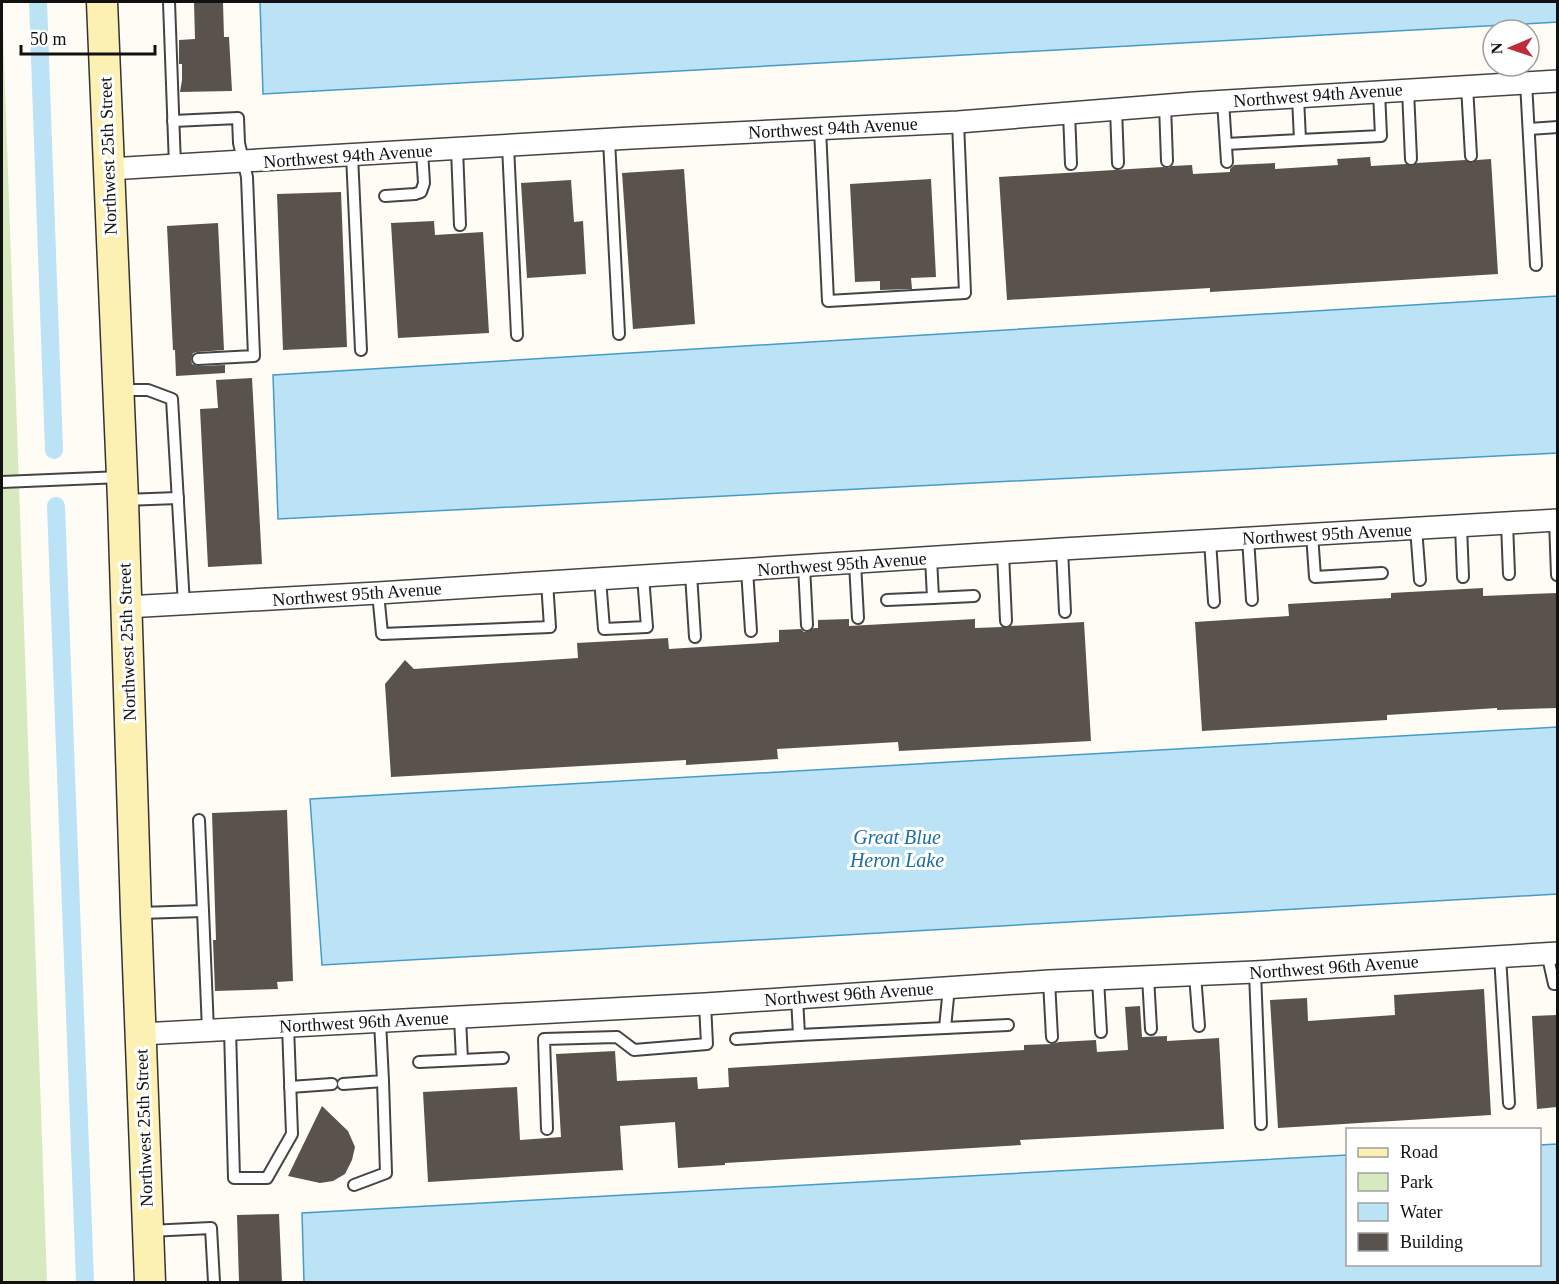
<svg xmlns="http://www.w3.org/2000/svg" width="1559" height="1284" viewBox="0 0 1559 1284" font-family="Georgia,serif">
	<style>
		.green { fill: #d7e9bf }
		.water { fill: #bbe2f5; stroke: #449bca; stroke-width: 1.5 }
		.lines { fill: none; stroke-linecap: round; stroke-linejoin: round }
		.canal { stroke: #bbe2f5; stroke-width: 18 }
		.building { fill: #59524d }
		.lane-casing { stroke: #444; stroke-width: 14 }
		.street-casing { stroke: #444; stroke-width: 24 }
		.secondary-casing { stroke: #333; stroke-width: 33 }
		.lane { stroke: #fff; stroke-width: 10 }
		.street { stroke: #fff; stroke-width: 21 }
		.secondary { stroke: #fcf1b3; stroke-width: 30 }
		.labels { text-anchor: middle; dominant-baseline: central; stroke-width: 6; stroke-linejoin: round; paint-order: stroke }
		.street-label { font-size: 18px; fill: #111; stroke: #fff }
		.water-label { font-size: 20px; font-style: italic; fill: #1c6da1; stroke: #fff }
	</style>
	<rect width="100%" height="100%" fill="#fffcf5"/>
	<path class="green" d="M2,2L47,1282H2Z"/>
	<g class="water">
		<path d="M260,2H1557L1558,22L263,94Z"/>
		<path d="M1557,296V453L278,519L273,375Z"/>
		<path d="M1557,727V894L322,965L310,799Z"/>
		<path d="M1557,1144V1282H304L302,1213L1347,1155L1348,1264H1540V1145Z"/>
	</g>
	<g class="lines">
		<g class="canal">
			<path d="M38,2L54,450"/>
			<path d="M56,506L85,1282"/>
		</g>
	</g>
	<g class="building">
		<path d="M194,2H223L224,37H229L232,91L180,92L182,80V64H179V40L195,39Z"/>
		<path d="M1370,157L1371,166L1406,164L1412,166L1417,163L1465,160L1472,163L1477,160L1491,159L1498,274L1210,292V288L1007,300L999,177L1163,167L1168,168L1172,166L1192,165L1193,174L1230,172V169L1234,165L1275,163V169L1338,165L1337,159Z"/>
		<path d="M684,169L695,324L633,329L622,173Z"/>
		<path d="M931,179L936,277L911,278L912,289L880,290V281L855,282L850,184Z"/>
		<path d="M571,180L574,222L583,221L586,274L527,278L521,183Z"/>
		<path d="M341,192L347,347L283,350L277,194Z"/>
		<path d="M434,221L435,235L483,232L489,333L398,338L391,223Z"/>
		<path d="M218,223L224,350L197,352L193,353L191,359L192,364L198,366L225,365V373L176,376L175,350H173L167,226Z"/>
		<path d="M252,378L262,564L208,567L200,409L218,408L216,380Z"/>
		<path d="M1483,588V596L1557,593V708L1497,710V708L1387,715V720L1202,731L1195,622L1289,616L1288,604L1391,598V593Z"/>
		<path d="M849,619V626L975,619V628L1002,627L1007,628L1011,626L1084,622L1091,741L899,751L898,742L777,749L778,759L686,765V760L391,777L385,684L405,660L414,669L578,658L577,643L668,638L669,649L779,642V630L801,629L804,632H808L814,628H818V620Z"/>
		<path d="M287,810L293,981L277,982L278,989L215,991L213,940H216L212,813Z"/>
		<path d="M1484,989L1491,1115L1278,1128L1270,1000L1307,998L1308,1021L1395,1015L1394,995Z"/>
		<path d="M1140,1006L1142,1037L1167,1036V1041L1219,1038L1224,1129L1020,1140L1021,1145L725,1163V1165L678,1168L675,1122L620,1126L623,1170L428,1182L423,1092L517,1087L520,1140L561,1137L556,1054L615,1051L617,1081L697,1077L698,1089L729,1087L728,1068L1024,1050V1045L1053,1044L1059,1042L1096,1040L1097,1052L1128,1050L1125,1007Z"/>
		<path d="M1557,1015V1107L1537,1109L1532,1016Z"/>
		<path d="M322,1106L348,1131L355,1147L352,1160L345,1174L333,1181L320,1183L288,1176Z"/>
		<path d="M279,1214L282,1282H239L237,1215Z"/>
	</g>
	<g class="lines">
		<defs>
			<g id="lane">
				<path d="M169,2L175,166"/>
				<path d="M1526,82L1536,265"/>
				<path d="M1467,86L1471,156"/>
				<path d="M1408,90L1411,159"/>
				<path d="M1223,101L1227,162"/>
				<path d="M1165,105L1167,161"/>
				<path d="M1116,109L1118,163"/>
				<path d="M1069,112L1071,164"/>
				<path d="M173,121L238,118L239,143L247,177L254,356L198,359"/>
				<path d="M820,129L828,301L965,293L958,122"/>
				<path d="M1529,129L1558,127"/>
				<path d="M609,140L619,334"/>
				<path d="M1300,140L1381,136L1379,92"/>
				<path d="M1226,144L1300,140L1298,97"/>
				<path d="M508,146L517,335"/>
				<path d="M457,149L460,225"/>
				<path d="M352,155L361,350"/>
				<path d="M385,196L415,194L421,192L424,183L422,151"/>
				<path d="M122,390H148L172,399L184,605"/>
				<path d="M2,482L121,477"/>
				<path d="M124,500L178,498"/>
				<path d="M1555,520L1557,575"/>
				<path d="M1507,523L1509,574"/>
				<path d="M1461,526L1463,577"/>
				<path d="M1416,528L1420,580"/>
				<path d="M1312,534L1315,577L1382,573"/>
				<path d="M1248,538L1252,600"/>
				<path d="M1210,540L1214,602"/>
				<path d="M1062,549L1065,612"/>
				<path d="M1003,553L1006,621"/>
				<path d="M855,563L858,618"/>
				<path d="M804,566L807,625"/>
				<path d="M747,570L751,631"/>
				<path d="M691,574L695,637"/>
				<path d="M600,579L604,629L647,627L643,576"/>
				<path d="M378,593L382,634L550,627L547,582"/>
				<path d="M933,598L974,596"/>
				<path d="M887,600L933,598L931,558"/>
				<path d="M203,911L208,1030"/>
				<path d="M139,913L203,911L199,820"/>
				<path d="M1547,953L1554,984H1558"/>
				<path d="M1500,956L1509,1103"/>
				<path d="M1255,972L1261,1124"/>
				<path d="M1195,975L1199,1026"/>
				<path d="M1148,977L1151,1029"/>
				<path d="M1098,979L1101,1032"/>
				<path d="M1049,981L1052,1037"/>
				<path d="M945,1028L949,987"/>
				<path d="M230,1029L234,1178H267L292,1134L288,1026"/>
				<path d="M799,1035L1008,1025"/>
				<path d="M736,1039L799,1035L797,997"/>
				<path d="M462,1060L503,1058"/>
				<path d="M419,1062L462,1060L460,1018"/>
				<path d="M343,1084L383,1081L380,1021"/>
				<path d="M290,1087L332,1084"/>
				<path d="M547,1129L544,1039L617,1037L634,1050L707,1044L705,1004"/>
				<path d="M354,1185L386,1173L383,1081"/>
				<path d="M149,1231L211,1228L214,1282"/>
			</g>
			<g id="street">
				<path d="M109,169L631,138L958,122L1194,103L1558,81"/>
				<path d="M126,607L378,593L1062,549L1558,520"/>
				<path d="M141,1034L705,1004L1049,981L1255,972L1558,953"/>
			</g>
			<path id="secondary" d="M102,2L123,500L136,913L150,1282"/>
		</defs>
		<use href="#lane" class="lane-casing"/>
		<use href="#street" class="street-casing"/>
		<use href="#secondary" class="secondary-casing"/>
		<use href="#lane" class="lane"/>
		<use href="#street" class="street"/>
		<use href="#secondary" class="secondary"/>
	</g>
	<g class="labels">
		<g class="street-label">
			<text transform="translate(1318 95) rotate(-4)">Northwest 94th Avenue</text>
			<text transform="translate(833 128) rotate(-3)">Northwest 94th Avenue</text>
			<text transform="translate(108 156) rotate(-92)">Northwest 25th Street</text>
			<text transform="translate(348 156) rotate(-4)">Northwest 94th Avenue</text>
			<text transform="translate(1327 534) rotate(-3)">Northwest 95th Avenue</text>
			<text transform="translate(842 564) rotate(-4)">Northwest 95th Avenue</text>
			<text transform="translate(357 594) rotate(-4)">Northwest 95th Avenue</text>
			<text transform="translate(127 642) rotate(-92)">Northwest 25th Street</text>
			<text transform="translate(1334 967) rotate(-4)">Northwest 96th Avenue</text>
			<text transform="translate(849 994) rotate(-4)">Northwest 96th Avenue</text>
			<text transform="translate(364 1022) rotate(-3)">Northwest 96th Avenue</text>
			<text transform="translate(144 1128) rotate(-92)">Northwest 25th Street</text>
		</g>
		<g class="water-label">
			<text x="897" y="837">Great Blue<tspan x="897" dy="23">Heron Lake</tspan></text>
		</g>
	</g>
	<rect width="1559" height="1284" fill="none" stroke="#111111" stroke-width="6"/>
	<rect x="1346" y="1128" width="195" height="138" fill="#ffffff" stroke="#a0a0a0" stroke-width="1.5"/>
	<rect x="1358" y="1148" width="30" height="9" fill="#fcf1b3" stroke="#a0a0a0" stroke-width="1.5"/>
	<text x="1400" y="1158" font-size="18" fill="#111111">Road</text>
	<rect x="1358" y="1173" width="30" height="18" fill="#d7e9bf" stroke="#a0a0a0" stroke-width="1.5"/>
	<text x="1400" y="1188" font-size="18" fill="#111111">Park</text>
	<rect x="1358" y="1203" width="30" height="18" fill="#bbe2f5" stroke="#a0a0a0" stroke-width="1.5"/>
	<text x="1400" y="1218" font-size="18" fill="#111111">Water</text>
	<rect x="1358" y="1233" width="30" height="18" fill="#59524d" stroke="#a0a0a0" stroke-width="1.5"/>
	<text x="1400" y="1248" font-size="18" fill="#111111">Building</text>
	<g transform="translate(1511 48) rotate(268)"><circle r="28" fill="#ffffff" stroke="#a0a0a0" stroke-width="1.5"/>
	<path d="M0-4.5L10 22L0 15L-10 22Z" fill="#be2c39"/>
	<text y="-9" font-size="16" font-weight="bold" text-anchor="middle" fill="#111111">N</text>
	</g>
	<path d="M21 45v9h134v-9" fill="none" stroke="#111111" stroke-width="3"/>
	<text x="30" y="45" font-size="18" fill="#111111" stroke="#ffffff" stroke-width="4.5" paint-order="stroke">50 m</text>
</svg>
